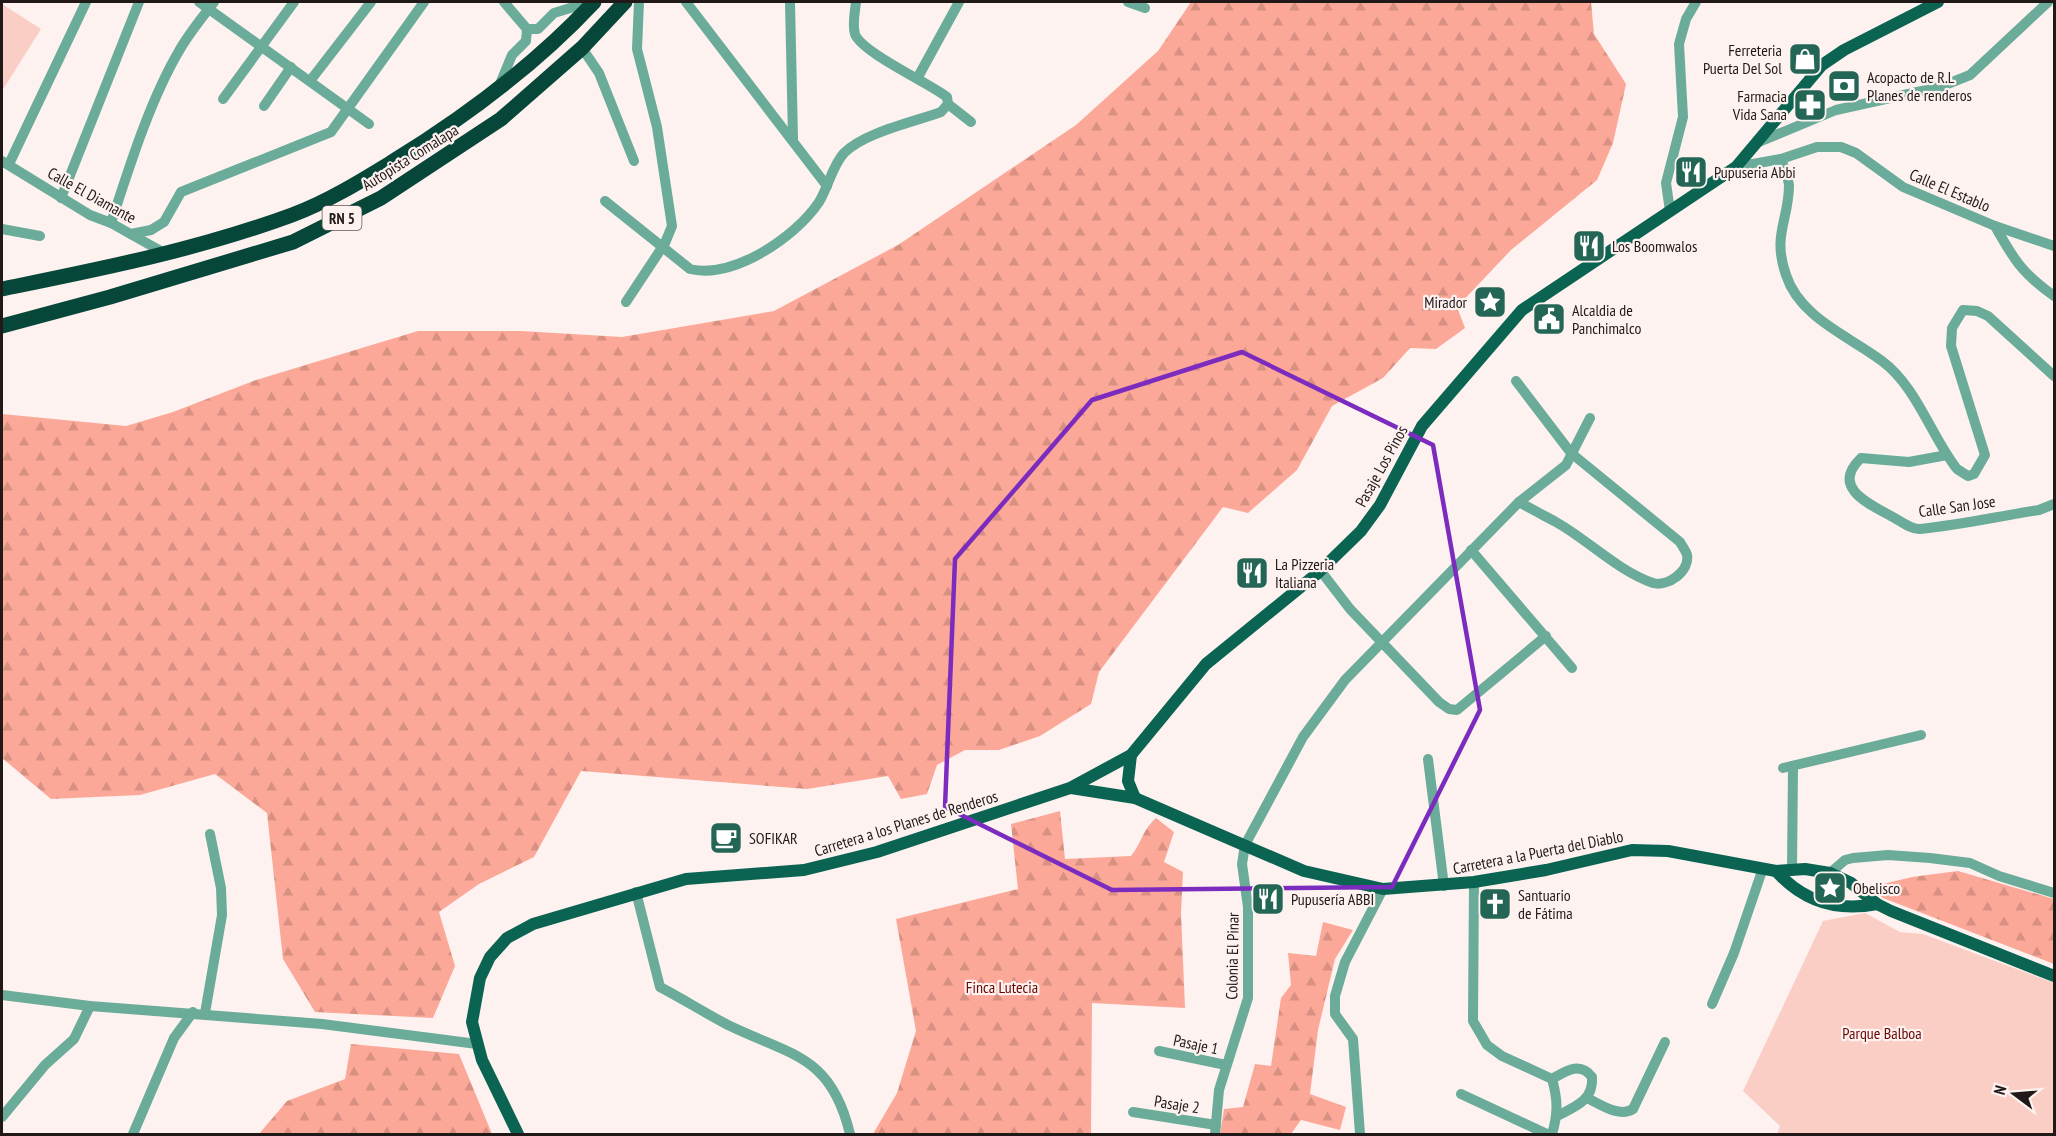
<svg xmlns="http://www.w3.org/2000/svg" width="2056" height="1136" viewBox="0 0 2056 1136" font-family="'PT Sans Narrow',sans-serif">
	<style>
		.green { fill: #facec5 }
		.forest { fill: url(#forest-firs) }
		.lines { fill: none; stroke-linecap: round; stroke-linejoin: round }
		.minor { stroke: #6aac99; stroke-width: 10 }
		.major { stroke: #0a6451; stroke-width: 12 }
		.highway { stroke: #07473a; stroke-width: 15 }
		.marked { fill: none; stroke: #7b2cbf; stroke-width: 4.5; stroke-linejoin: round }
		.labels { text-anchor: middle; dominant-baseline: central; stroke-width: 4.5; stroke-linejoin: round; paint-order: stroke }
		.shield { fill: #fdf2f0; stroke: #625a59; stroke-width: 1.5 }
		.shield-label { font-size: 15px; font-weight: bold; fill: #201918 }
		.poi-label { font-size: 16px; fill: #201918; stroke: #fdf2f0; text-anchor: start }
		.street-label { font-size: 16px; fill: #201918; stroke: #fdf2f0 }
		.park-label { font-size: 16px; fill: #6a0600; stroke: #fdf2f0 }
	</style>
	<defs>
		<pattern id="forest-firs" width="22" height="20" patternUnits="userSpaceOnUse" patternTransform="scale(1.5)"><rect width="22" height="20" fill="#fca898"/><path d="M5 1l3.5 6h-7zM16 11l3.5 6h-7z" fill="#d89082"/></pattern>
	</defs>
	<rect width="100%" height="100%" fill="#fdf2f0"/>
	<g class="green">
		<path d="M2,4L41,29L2,91Z"/>
		<path d="M1865,913L1900,932L1923,934L2054,983V1134H1777L1780,1126L1743,1091L1823,921Z"/>
	</g>
	<g class="forest">
		<path d="M1191,2H1591L1594,34L1626,84L1613,143L1597,180L1511,250L1457,307L1465,328L1436,349L1410,348L1383,378L1332,406L1297,470L1248,513L1223,507L1099,672L1091,704L1040,736L999,750H965L937,765L927,794L901,799L888,776L807,789L581,771L534,857L479,884L439,912L455,966L433,1018L315,1012L283,959L267,813L215,774L140,795L51,799L2,758V414L126,426L173,412L256,380L418,331H521L622,337L774,311L898,245L1076,125L1158,51Z"/>
		<path d="M1060,811L1065,859L1131,856C1143,841 1141,832 1156,818L1174,832L1164,862L1183,872L1181,913L1185,1008L1092,1003L1091,1134H873L897,1093L916,1031L896,919L1018,889L1011,824Z"/>
		<path d="M1958,871L2054,899V964L1883,898L1870,887L1912,877Z"/>
		<path d="M1323,922L1353,930L1335,959L1318,1030L1310,1094L1346,1107L1340,1130L1301,1120L1291,1134H1220L1224,1109L1243,1107L1255,1064L1271,1066L1281,998L1291,985L1288,953L1316,956Z"/>
		<path d="M351,1044L459,1054L492,1134H259L287,1101L345,1079Z"/>
	</g>
	<g class="lines">
		<g class="minor">
			<path d="M199,2L369,124"/>
			<path d="M686,2L827,186"/>
			<path d="M790,2L793,139"/>
			<path d="M1128,2L1145,8"/>
			<path d="M527,29H538L554,13L590,2"/>
			<path d="M582,48L599,73L634,161"/>
			<path d="M918,77L959,2"/>
			<path d="M310,81L371,2"/>
			<path d="M498,89L512,55L526,41L527,29L504,2"/>
			<path d="M223,99L294,2"/>
			<path d="M948,104L971,122"/>
			<path d="M264,106L291,67"/>
			<path d="M1759,142L1836,110L1940,87L1970,75L2048,2"/>
			<path d="M1781,159C1784,167 1788,177 1789,185C1789,220 1772,235 1786,275C1800,318 1849,336 1882,361C1917,387 1931,436 1957,469L1968,476L1974,474L1985,455L1951,346L1952,328L1963,310L1977,311L1988,316L2054,376"/>
			<path d="M2,161L90,215L111,223L168,255"/>
			<path d="M9,164L86,2"/>
			<path d="M1736,167L1781,159L1817,147H1841L1856,153L1903,187L1995,226L2054,246"/>
			<path d="M61,198L139,2"/>
			<path d="M605,201L690,269C733,279 795,238 819,202C828,188 832,166 844,153C865,132 914,122 941,112L948,104L947,97C929,83 861,52 855,34C852,24 855,12 856,2"/>
			<path d="M1670,211L1666,183L1683,117L1679,44L1686,19L1696,2"/>
			<path d="M111,223C129,168 150,100 179,51C189,33 202,18 214,2"/>
			<path d="M1995,226C2014,260 2022,273 2054,296"/>
			<path d="M2,229L40,236"/>
			<path d="M131,234L151,230L164,222L181,192L331,132L424,2"/>
			<path d="M626,302L665,243L672,226L657,127L637,49L639,2"/>
			<path d="M1516,381L1571,453L1680,542C1682,546 1686,551 1687,555C1690,571 1668,587 1653,583C1618,571 1588,540 1556,522C1543,515 1531,509 1519,502"/>
			<path d="M1947,455L1909,462L1861,458C1831,487 1867,503 1891,516C1899,520 1911,530 1920,529C1960,525 2000,516 2039,510L2054,504"/>
			<path d="M1471,550L1572,668"/>
			<path d="M1320,570L1350,609L1439,702L1449,709L1457,710L1546,636"/>
			<path d="M1428,759L1444,886"/>
			<path d="M1783,768L1921,735"/>
			<path d="M1792,869L1793,766"/>
			<path d="M1830,873L1845,860L1853,858L1888,855L1930,858L1970,863L1999,876L2054,893"/>
			<path d="M1474,882L1473,1021L1487,1045L1502,1056L1552,1079C1558,1100 1558,1114 1552,1134"/>
			<path d="M636,892L660,987C683,999 705,1013 728,1025C792,1056 831,1055 850,1134"/>
			<path d="M2,995L90,1006L322,1024L477,1044"/>
			<path d="M1712,1004L1734,953L1763,868"/>
			<path d="M205,1013L222,915L221,888L210,834"/>
			<path d="M1159,1051L1226,1065"/>
			<path d="M1552,1079C1566,1071 1580,1061 1592,1077C1594,1100 1575,1107 1557,1116"/>
			<path d="M1461,1094L1547,1134"/>
			<path d="M1587,1098C1600,1104 1619,1118 1633,1109L1665,1042"/>
			<path d="M1133,1112L1216,1125"/>
			<path d="M2,1117L45,1065L74,1039L90,1006"/>
			<path d="M133,1134L174,1038L193,1012"/>
			<path d="M1215,1134L1219,1090L1248,998V907L1242,864L1245,845L1303,737L1345,680L1519,502L1566,465L1590,418"/>
			<path d="M1360,1134L1353,1039L1335,1014V996L1345,962L1383,889"/>
		</g>
		<g class="major">
			<path d="M1131,755L1128,781L1135,798"/>
			<path d="M1071,788L1135,798L1304,871L1383,889L1474,882L1546,870L1632,850L1668,851L1776,871L1805,869L1830,873L1851,883L1877,904L1891,911L2054,976"/>
			<path d="M1776,871C1803,901 1837,912 1877,904"/>
			<path d="M518,1134L482,1060L472,1022L480,978L490,957L507,938L533,924L686,879L804,870L877,852L1070,788L1131,755L1206,664L1319,572L1361,531L1380,505L1422,426L1522,310L1736,167L1822,65L1844,50L1938,2"/>
		</g>
		<g class="highway">
			<path d="M2,289C100,269 197,250 292,215C327,202 361,181 392,162C467,116 534,66 594,2"/>
			<path d="M2,326L110,297L293,242L381,198L501,119L582,48L625,2"/>
		</g>
	</g>
	<path class="marked" d="M1242,352L1433,445L1480,710L1392,887L1112,890L945,807L955,559L1092,400Z"/>
	<defs>
		<symbol id="shop-square" viewBox="-11 -11 22 22"><rect x="-9" y="-9" width="18" height="18" rx="4" fill="#246655" stroke="#fdf2f0"/><path d="M-5-2.5h2.3a2.7 3.5 0 0 1 5.4 0H5L5.5 6h-11ZM-1.5-2.5h3a1.5 2.3 0 0 0-3 0Z" fill="#fff"/></symbol>
		<symbol id="bank-square" viewBox="-11 -11 22 22"><rect x="-9" y="-9" width="18" height="18" rx="4" fill="#246655" stroke="#fdf2f0"/><path d="M-6-4H6V4H-6ZM0-2.3a2.3 2.3 0 1 0 0 4.6a2.3 2.3 0 1 0 0-4.6Z" fill="#fff"/></symbol>
		<symbol id="pharmacy-square" viewBox="-11 -11 22 22"><rect x="-9" y="-9" width="18" height="18" rx="4" fill="#246655" stroke="#fdf2f0"/><path d="M-2-6h4v4h4v4h-4v4h-4v-4h-4v-4h4Z" fill="#fff"/></symbol>
		<symbol id="restaurant-square" viewBox="-11 -11 22 22"><rect x="-9" y="-9" width="18" height="18" rx="4" fill="#246655" stroke="#fdf2f0"/><path d="M-5-6h1v4h1v-4h1v4h1v-4h1v5L-1.5 .5V6h-2V.5L-5-1ZM5-6V6H3V1.5H1.5Q1.5-4 5-6Z" fill="#fff"/></symbol>
		<symbol id="sight-square" viewBox="-11 -11 22 22"><rect x="-9" y="-9" width="18" height="18" rx="4" fill="#246655" stroke="#fdf2f0"/><path d="M0-6L1.8-2.2L6-1.7L2.9 1.2L3.7 5.4L0 3.3L-3.7 5.4L-2.9 1.2L-6-1.7L-1.8-2.2Z" fill="#fff"/></symbol>
		<symbol id="civic-square" viewBox="-11 -11 22 22"><rect x="-9" y="-9" width="18" height="18" rx="4" fill="#246655" stroke="#fdf2f0"/><path d="M-.6-6.5H3V-4.5H.6V-3L4-1V1h2V6H-6V1h2V-1L-.6-3ZM-1.2 2.5V6h2.4V2.5Z" fill="#fff"/></symbol>
		<symbol id="cafe-square" viewBox="-11 -11 22 22"><rect x="-9" y="-9" width="18" height="18" rx="4" fill="#246655" stroke="#fdf2f0"/><path d="M-5.5-4.5H6V0H3Q3 3.5 0 3.5H-2.5Q-5.5 3.5-5.5 0ZM3-3.2v2h1.7v-2ZM-6 4.5H4V6H-6Z" fill="#fff"/></symbol>
		<symbol id="church-square" viewBox="-11 -11 22 22"><rect x="-9" y="-9" width="18" height="18" rx="4" fill="#246655" stroke="#fdf2f0"/><path d="M-1.2-6h2.4v3.5h3.3v2.4h-3.3V6h-2.4V-.1h-3.3v-2.4h3.3Z" fill="#fff"/></symbol>
	</defs>
	<g fill-rule="evenodd">
		<use href="#shop-square" x="1786" y="40" width="38" height="38"/>
		<use href="#bank-square" x="1825" y="67" width="38" height="38"/>
		<use href="#pharmacy-square" x="1791" y="86" width="38" height="38"/>
		<use href="#restaurant-square" x="1672" y="153" width="38" height="38"/>
		<use href="#restaurant-square" x="1570" y="227" width="38" height="38"/>
		<use href="#sight-square" x="1471" y="283" width="38" height="38"/>
		<use href="#civic-square" x="1530" y="300" width="38" height="38"/>
		<use href="#restaurant-square" x="1233" y="554" width="38" height="38"/>
		<use href="#cafe-square" x="707" y="819" width="38" height="38"/>
		<use href="#sight-square" x="1811" y="869" width="38" height="38"/>
		<use href="#restaurant-square" x="1249" y="880" width="38" height="38"/>
		<use href="#church-square" x="1476" y="885" width="38" height="38"/>
	</g>
	<g class="labels">
		<rect class="shield" x="322.5" y="206" width="39" height="24" rx="4.5"/>
		<g class="shield-label">
			<text x="342" y="218">RN 5</text>
		</g>
		<g class="poi-label">
			<text x="1782" y="50" text-anchor="end">Ferreteria<tspan x="1782" dy="18">Puerta Del Sol</tspan></text>
			<text x="1867" y="77">Acopacto de R.L<tspan x="1867" dy="18">Planes de renderos</tspan></text>
			<text x="1787" y="96" text-anchor="end">Farmacia<tspan x="1787" dy="18">Vida Sana</tspan></text>
			<text x="1714" y="172">Pupuseria Abbi</text>
			<text x="1612" y="246">Los Boomwalos</text>
			<text x="1467" y="302" text-anchor="end">Mirador</text>
			<text x="1572" y="310">Alcaldia de<tspan x="1572" dy="18">Panchimalco</tspan></text>
			<text x="1275" y="564">La Pizzeria<tspan x="1275" dy="18">Italiana</tspan></text>
			<text x="749" y="838">SOFIKAR</text>
			<text x="1853" y="888">Obelisco</text>
			<text x="1518" y="895">Santuario<tspan x="1518" dy="18">de Fátima</tspan></text>
			<text x="1291" y="899">Pupusería ABBI</text>
		</g>
		<g class="street-label">
			<text transform="translate(410 157) rotate(-32)">Autopista Comalapa</text>
			<text transform="translate(1950 190) rotate(23)">Calle El Establo</text>
			<text transform="translate(92 195) rotate(29)">Calle El Diamante</text>
			<text transform="translate(1381 466) rotate(-61)">Pasaje Los Pinos</text>
			<text transform="translate(1957 506) rotate(-8)">Calle San Jose</text>
			<text transform="translate(906 823) rotate(-17)">Carretera a los Planes de Renderos</text>
			<text transform="translate(1538 852) rotate(-11)">Carretera a la Puerta del Diablo</text>
			<text transform="translate(1232 956) rotate(-89)">Colonia El Pinar</text>
			<text transform="translate(1196 1044) rotate(12)">Pasaje 1</text>
			<text transform="translate(1177 1104) rotate(9)">Pasaje 2</text>
		</g>
		<g class="park-label">
			<text x="1002" y="987">Finca Lutecia</text>
			<text x="1882" y="1033">Parque Balboa</text>
		</g>
	</g>
	<rect width="2056" height="1136" fill="none" stroke="#201918" stroke-width="6"/>
	<g transform="translate(2014 1094) rotate(286)" stroke="#fdf2f0" stroke-width="4.5" paint-order="stroke">
	<path d="M0-4.5L10 22L0 15L-10 22Z" fill="#201918"/>
	<text y="-9" font-size="16" font-weight="bold" text-anchor="middle" fill="#201918">N</text>
	</g>
</svg>
